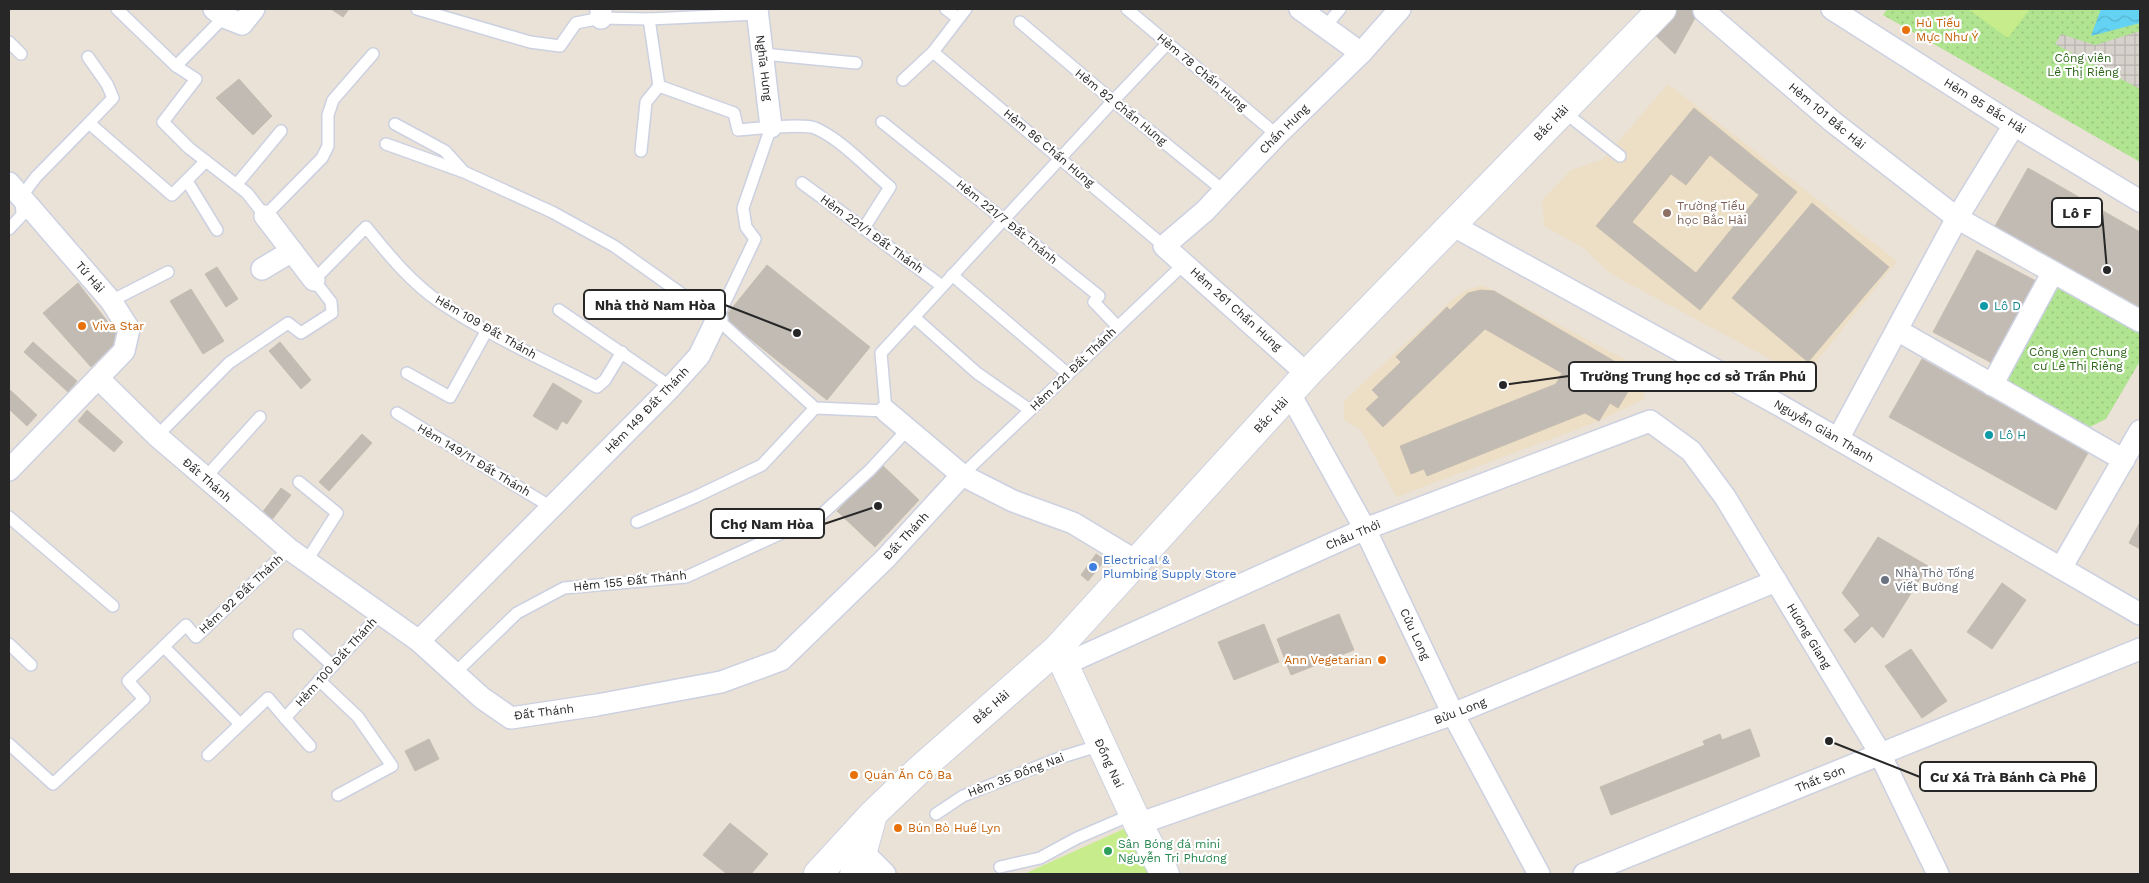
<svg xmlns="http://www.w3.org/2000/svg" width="2149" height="883" viewBox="0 0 2149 883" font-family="'Work Sans',sans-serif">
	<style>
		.education { fill: #eddfc5 }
		.park { fill: url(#park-dots) }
		.pitch { fill: #c6ec8b }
		.plaza { fill: url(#plaza-grid) }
		.water { fill: url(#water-waves) }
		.building { fill: #c2bbb4; stroke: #c5bdb1; fill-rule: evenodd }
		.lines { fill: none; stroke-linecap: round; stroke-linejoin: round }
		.service-casing { stroke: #ccd1e1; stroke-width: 14 }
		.minor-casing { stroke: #ccd1e1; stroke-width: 24 }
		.tertiary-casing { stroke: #ccd1e1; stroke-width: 30 }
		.service { stroke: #fff; stroke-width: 11 }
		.minor { stroke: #fff; stroke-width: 21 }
		.tertiary { stroke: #fff; stroke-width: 28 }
		.food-dot { fill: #e8710a; stroke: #fff; stroke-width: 2 }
		.education-dot { fill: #8d6e63; stroke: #fff; stroke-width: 2 }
		.culture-dot { fill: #0f9aa8; stroke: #fff; stroke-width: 2 }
		.shop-dot { fill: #3f7fe0; stroke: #fff; stroke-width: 2 }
		.worship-dot { fill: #6b7280; stroke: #fff; stroke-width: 2 }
		.leisure-dot { fill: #2e9e5b; stroke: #fff; stroke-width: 2 }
		.labels { text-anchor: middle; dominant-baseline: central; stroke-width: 4.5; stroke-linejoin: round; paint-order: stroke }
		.food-label { font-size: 12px; fill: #c56008; stroke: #fff; text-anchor: start }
		.park-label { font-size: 12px; fill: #296416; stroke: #fff }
		.street-label { font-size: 12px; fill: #272727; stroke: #fff }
		.education-label { font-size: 12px; fill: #785e54; stroke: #fff; text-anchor: start }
		.culture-label { font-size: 12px; fill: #0d838f; stroke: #fff; text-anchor: start }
		.shop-label { font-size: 12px; fill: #366cbe; stroke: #fff; text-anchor: start }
		.worship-label { font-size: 12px; fill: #5b616d; stroke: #fff; text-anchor: start }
		.leisure-label { font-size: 12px; fill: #27864d; stroke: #fff; text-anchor: start }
		.leader { fill: none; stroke: #272727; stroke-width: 2 }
		.callout-dot { fill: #272727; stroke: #fff; stroke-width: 2 }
		.callout { fill: #fff; stroke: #272727; stroke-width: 2 }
		.callout-label { font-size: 14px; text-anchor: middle; font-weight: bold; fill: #272727 }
	</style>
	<defs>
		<pattern id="park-dots" width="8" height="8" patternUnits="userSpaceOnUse" patternTransform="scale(1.25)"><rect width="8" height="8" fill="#b0e490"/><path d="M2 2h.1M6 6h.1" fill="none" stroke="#97c47c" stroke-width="1.8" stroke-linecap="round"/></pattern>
		<pattern id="plaza-grid" width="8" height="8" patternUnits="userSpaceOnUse" patternTransform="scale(1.25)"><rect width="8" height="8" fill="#d6d1ca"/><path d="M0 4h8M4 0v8" fill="none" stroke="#b8b3ae"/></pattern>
		<pattern id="water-waves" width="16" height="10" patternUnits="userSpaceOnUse" patternTransform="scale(1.25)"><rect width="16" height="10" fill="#64d2f2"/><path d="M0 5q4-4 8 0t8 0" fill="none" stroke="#57b4d0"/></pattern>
	</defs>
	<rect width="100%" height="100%" fill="#eae1d7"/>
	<g class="education">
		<path d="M1668,84L1897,261L1804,377L1611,274L1582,247L1544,226L1542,200L1571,170L1602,160Z"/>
		<path d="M1483,285L1645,370L1644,399L1599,421L1396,497L1361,430L1344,420V401L1452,300L1464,291Z"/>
	</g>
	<g class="park">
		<path d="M1887,9H2140V162L1883,15Z"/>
		<path d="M2057,284L2140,327V361L2106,419L2090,427L2011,386L2007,375Z"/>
	</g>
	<g class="pitch">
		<path d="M1968,9H2030L2008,38Z"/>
		<path d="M1128,827L1153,874H1024Z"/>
	</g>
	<path class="plaza" d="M2140,31V89L2055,44L2061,34L2095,45Z"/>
	<path class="water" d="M2101,9H2140V23L2091,36Z"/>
	<g class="building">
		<path d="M331,9H349L343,17Z"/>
		<path d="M1671,9H1700L1675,54L1651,31Z"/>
		<path d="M239,79L272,116L253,135L216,98Z"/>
		<path d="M1694,108L1797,192L1700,310L1596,226ZM1710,155L1759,195L1696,273L1632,222L1671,174L1686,185Z"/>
		<path d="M2028,168L2140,232V307L1995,226Z"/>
		<path d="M1812,203L1889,267L1808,362L1732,298Z"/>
		<path d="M1977,250L2036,281L1992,363L1933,332Z"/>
		<path d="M767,265L870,347L827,400L724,318Z"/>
		<path d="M217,267L238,299L226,307L205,274Z"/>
		<path d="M78,283L120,338L91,367L43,313Z"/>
		<path d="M191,289L224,341L203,354L170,301Z"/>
		<path d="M1481,290L1494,291L1638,375L1618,408L1610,403L1599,421L1585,413L1427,476L1424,469L1411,474L1400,446L1556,384L1562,373L1485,329L1383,427L1366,409L1379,397L1372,390L1401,362L1396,357L1447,307L1450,310L1468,293Z"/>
		<path d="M33,342L77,381L68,392L24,352Z"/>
		<path d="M280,342L311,380L301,389L269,351Z"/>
		<path d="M1922,359L2088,453L2056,510L1889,417Z"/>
		<path d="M553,383L582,401L567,424L562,421L557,430L533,416Z"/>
		<path d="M9,389L37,415L27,426L9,409Z"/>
		<path d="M87,410L123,442L114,452L78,421Z"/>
		<path d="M362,434L372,443L329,491L319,482Z"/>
		<path d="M882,465L919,500L875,547L837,511Z"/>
		<path d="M281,488L291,495L268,525L258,518Z"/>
		<path d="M2140,522V549L2129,543Z"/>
		<path d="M1878,537L1928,566L1883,638L1872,626L1855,643L1844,630L1860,615L1842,593Z"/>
		<path d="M1096,554L1105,560L1088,581L1081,575Z"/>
		<path d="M2002,583L2026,600L1992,649L1967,632Z"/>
		<path d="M1339,614L1354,650L1291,675L1277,639Z"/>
		<path d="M1264,624L1279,662L1234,680L1218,642Z"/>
		<path d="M1911,649L1947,701L1922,718L1885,666Z"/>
		<path d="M1750,729L1760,756L1716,774L1703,741L1720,734L1722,740Z"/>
		<path d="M429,739L439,759L415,771L405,751Z"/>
		<path d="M1705,745L1716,774L1611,815L1600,787Z"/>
		<path d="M730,823L768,854L751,874H727L703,855Z"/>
	</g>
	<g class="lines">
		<defs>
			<g id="service">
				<path d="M117,9L176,66L196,79L163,122L189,148L247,193L265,216L322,158L328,146V115L333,100L373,54"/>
				<path d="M417,9L530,42L560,46L576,23L601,18L649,19L757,14"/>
				<path d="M946,9L958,18"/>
				<path d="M1127,9L1277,135"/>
				<path d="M649,19L659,86L734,113L738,130C754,129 801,123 815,128C841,139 868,169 890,187L864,228"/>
				<path d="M1020,22L1113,101L1224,191"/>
				<path d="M1325,27L1340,9"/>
				<path d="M9,42L21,54"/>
				<path d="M933,52L1164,246"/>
				<path d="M763,54L856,63"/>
				<path d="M88,57L107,84L113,98L89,123L172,195L206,161"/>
				<path d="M176,66L224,17"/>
				<path d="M903,80L933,52L966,9"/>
				<path d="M1563,111L1620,156"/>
				<path d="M882,122L1099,296L1094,302L1118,327"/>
				<path d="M395,124L445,151L463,171"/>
				<path d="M386,144L464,172L552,212L614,246L717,319L815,408L886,411L881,353L1113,101L1168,43"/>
				<path d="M641,151L646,102L659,86"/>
				<path d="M187,181L217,230"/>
				<path d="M802,183L942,286"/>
				<path d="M237,184L281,131"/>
				<path d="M9,229L22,215L21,197L36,177L89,123"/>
				<path d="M952,275L1068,374"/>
				<path d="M111,301L168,272"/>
				<path d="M559,310L671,387"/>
				<path d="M914,317L977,373L1030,410"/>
				<path d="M717,319L755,239L746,227L743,208L771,127"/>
				<path d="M407,373L450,397L487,330"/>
				<path d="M397,413L551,507"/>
				<path d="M157,436L229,363L288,323L301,333L332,313L331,302L314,280L366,227C388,254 411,283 441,303C490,336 544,360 597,387L605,380L622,352"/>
				<path d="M962,475L1185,263"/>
				<path d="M205,478L260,417"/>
				<path d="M299,482L337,513L306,562"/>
				<path d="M9,517L113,606"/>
				<path d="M637,522L695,497L762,465L815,408"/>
				<path d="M299,635L333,666"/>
				<path d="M9,644L31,665"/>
				<path d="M164,647L240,724"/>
				<path d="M455,673L517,613L564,588L686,577L821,515L870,470L908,429"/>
				<path d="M319,680L358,717L392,766L338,795"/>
				<path d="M285,718L310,746"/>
				<path d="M9,744L53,784L144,699L128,681L186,625L196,637L289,549"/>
				<path d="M208,755L268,698L285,718L380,614"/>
				<path d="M936,814L963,796L1062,757L1101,745"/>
				<path d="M1000,867L1040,858L1077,838L1133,814"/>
			</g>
			<g id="minor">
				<path d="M214,9L224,17L242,24L254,9"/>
				<path d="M601,9V18"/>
				<path d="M757,9L771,127"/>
				<path d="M1300,9L1361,53"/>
				<path d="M1705,9L1704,11L1833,122L1957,218L2140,321"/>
				<path d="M1832,9L2014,125L2140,201"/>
				<path d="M9,183L111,301L129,329L124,351L98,378"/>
				<path d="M265,216L314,280"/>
				<path d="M1452,225L1781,406L2140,614"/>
				<path d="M262,269L292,251"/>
				<path d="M1897,330L2124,460"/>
				<path d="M1307,374L1164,246L1205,211L1277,135L1361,53L1400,9"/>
				<path d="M1992,385L2053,272"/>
				<path d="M1290,394L1365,529L1453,714L1539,874"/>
				<path d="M886,411L962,475"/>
				<path d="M1838,439L1957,218L2014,125"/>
				<path d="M9,470L98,378L157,436L289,549L419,641L482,698L511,718L597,705L721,682L781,660L886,558L962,475L1013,501L1073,523L1136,561"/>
				<path d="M2061,568L2140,431"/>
				<path d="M419,641L671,387L699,356L717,319"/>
				<path d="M1063,665L1365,529L1650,421L1691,451L1725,497L1877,748L1938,874"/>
				<path d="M1138,824L1453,714L1776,581"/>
				<path d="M863,852L885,874"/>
				<path d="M1584,874L2140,649"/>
			</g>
			<g id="tertiary">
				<path d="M1057,649L1138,824L1165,874"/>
				<path d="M818,874L873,814L919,770L1057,649L1307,374L1662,9"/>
				<path d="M854,874L858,869L872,818"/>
			</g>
		</defs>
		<use href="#service" class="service-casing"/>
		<use href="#minor" class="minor-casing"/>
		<use href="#tertiary" class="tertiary-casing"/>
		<use href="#service" class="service"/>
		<use href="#minor" class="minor"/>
		<use href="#tertiary" class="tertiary"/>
	</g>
	<g class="food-dot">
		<circle cx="1906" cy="30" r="5"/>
		<circle cx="82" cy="326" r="5"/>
		<circle cx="1382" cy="660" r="5"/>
		<circle cx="854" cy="775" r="5"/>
		<circle cx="898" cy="828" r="5"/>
	</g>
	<circle class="education-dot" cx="1667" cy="213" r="5"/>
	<g class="culture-dot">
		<circle cx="1984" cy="306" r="5"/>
		<circle cx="1989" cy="435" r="5"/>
	</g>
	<circle class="shop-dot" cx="1093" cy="567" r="5"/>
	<circle class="worship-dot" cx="1885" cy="580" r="5"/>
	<circle class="leisure-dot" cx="1108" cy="851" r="5"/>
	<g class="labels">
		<g class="food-label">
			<text x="1916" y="23">Hủ Tiếu<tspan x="1916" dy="14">Mực Như Ý</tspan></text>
			<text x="92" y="326">Viva Star</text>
			<text x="1372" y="660" text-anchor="end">Ann Vegetarian</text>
			<text x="864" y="775">Quán Ăn Cô Ba</text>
			<text x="908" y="828">Bún Bò Huế Lyn</text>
		</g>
		<g class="park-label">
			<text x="2083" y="58">Công viên<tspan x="2083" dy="14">Lê Thị Riêng</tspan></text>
			<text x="2078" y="352">Công viên Chung<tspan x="2078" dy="14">cư Lê Thị Riêng</tspan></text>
		</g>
		<g class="street-label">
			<text transform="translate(764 68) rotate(83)">Nghĩa Hưng</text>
			<text transform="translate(1202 72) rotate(40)">Hẻm 78 Chấn Hưng</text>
			<text transform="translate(1985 106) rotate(32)">Hẻm 95 Bắc Hải</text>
			<text transform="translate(1121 107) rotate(39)">Hẻm 82 Chấn Hưng</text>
			<text transform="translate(1827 116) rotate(40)">Hẻm 101 Bắc Hải</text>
			<text transform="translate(1551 123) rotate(-46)">Bắc Hải</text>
			<text transform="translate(1284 129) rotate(-45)">Chấn Hưng</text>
			<text transform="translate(1049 148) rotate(40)">Hẻm 86 Chấn Hưng</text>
			<text transform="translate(1007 222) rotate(39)">Hẻm 221/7 Đất Thánh</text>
			<text transform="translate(872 234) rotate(36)">Hẻm 221/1 Đất Thánh</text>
			<text transform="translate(90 277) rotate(49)">Tứ Hải</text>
			<text transform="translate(1236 309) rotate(42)">Hẻm 261 Chấn Hưng</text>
			<text transform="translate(486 327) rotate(30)">Hẻm 109 Đất Thánh</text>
			<text transform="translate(1073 369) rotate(-44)">Hẻm 221 Đất Thánh</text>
			<text transform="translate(647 410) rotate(-46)">Hẻm 149 Đất Thánh</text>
			<text transform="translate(1271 415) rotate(-47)">Bắc Hải</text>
			<text transform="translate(1824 431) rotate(30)">Nguyễn Giàn Thanh</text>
			<text transform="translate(474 460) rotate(31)">Hẻm 149/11 Đất Thánh</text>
			<text transform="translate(207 480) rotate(41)">Đất Thánh</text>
			<text transform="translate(1353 535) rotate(-23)">Châu Thới</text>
			<text transform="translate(906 536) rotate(-47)">Đất Thánh</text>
			<text transform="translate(630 581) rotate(-6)">Hẻm 155 Đất Thánh</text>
			<text transform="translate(241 594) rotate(-43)">Hẻm 92 Đất Thánh</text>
			<text transform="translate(1415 634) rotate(65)">Cửu Long</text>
			<text transform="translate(1809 636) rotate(59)">Hương Giang</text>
			<text transform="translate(336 662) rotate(-48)">Hẻm 100 Đất Thánh</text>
			<text transform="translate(991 707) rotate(-41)">Bắc Hải</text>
			<text transform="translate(1460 711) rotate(-21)">Bửu Long</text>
			<text transform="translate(544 712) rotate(-7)">Đất Thánh</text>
			<text transform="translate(1109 763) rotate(65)">Đồng Nai</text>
			<text transform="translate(1016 775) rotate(-21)">Hẻm 35 Đồng Nai</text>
			<text transform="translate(1820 779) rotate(-22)">Thất Sơn</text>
		</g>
		<g class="education-label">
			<text x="1677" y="206">Trường Tiểu<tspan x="1677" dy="14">học Bắc Hải</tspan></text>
		</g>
		<g class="culture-label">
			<text x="1994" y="306">Lô D</text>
			<text x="1999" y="435">Lô H</text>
		</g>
		<g class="shop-label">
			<text x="1103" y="560">Electrical &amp;<tspan x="1103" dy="14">Plumbing Supply Store</tspan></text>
		</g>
		<g class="worship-label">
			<text x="1895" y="573">Nhà Thờ Tống<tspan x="1895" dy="14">Viết Bường</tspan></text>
		</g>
		<g class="leisure-label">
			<text x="1118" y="844">Sân Bóng đá mini<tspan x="1118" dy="14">Nguyễn Tri Phương</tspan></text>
		</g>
	</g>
	<path class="leader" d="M2107 270L2102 213M797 333L725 305M1503 385L1569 376M878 506L824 524M1829 741L1920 777"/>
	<g class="callout-dot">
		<circle cx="2107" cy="270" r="5"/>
		<circle cx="797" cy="333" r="5"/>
		<circle cx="1503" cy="385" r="5"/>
		<circle cx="878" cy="506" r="5"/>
		<circle cx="1829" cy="741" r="5"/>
	</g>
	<g class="callout">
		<rect x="2052" y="198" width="50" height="29" rx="5"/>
		<rect x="584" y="290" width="141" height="29" rx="5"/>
		<rect x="1569" y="362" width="247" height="29" rx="5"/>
		<rect x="711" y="509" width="113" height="29" rx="5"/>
		<rect x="1920" y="762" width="176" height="29" rx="5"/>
	</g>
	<g class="callout-label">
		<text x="2077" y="218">Lô F</text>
		<text x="655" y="310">Nhà thờ Nam Hòa</text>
		<text x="1693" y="381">Trường Trung học cơ sở Trần Phú</text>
		<text x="767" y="529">Chợ Nam Hòa</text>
		<text x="2008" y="782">Cư Xá Trà Bánh Cà Phê</text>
	</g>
	<rect width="2149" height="883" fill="none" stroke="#272727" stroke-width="20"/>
</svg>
